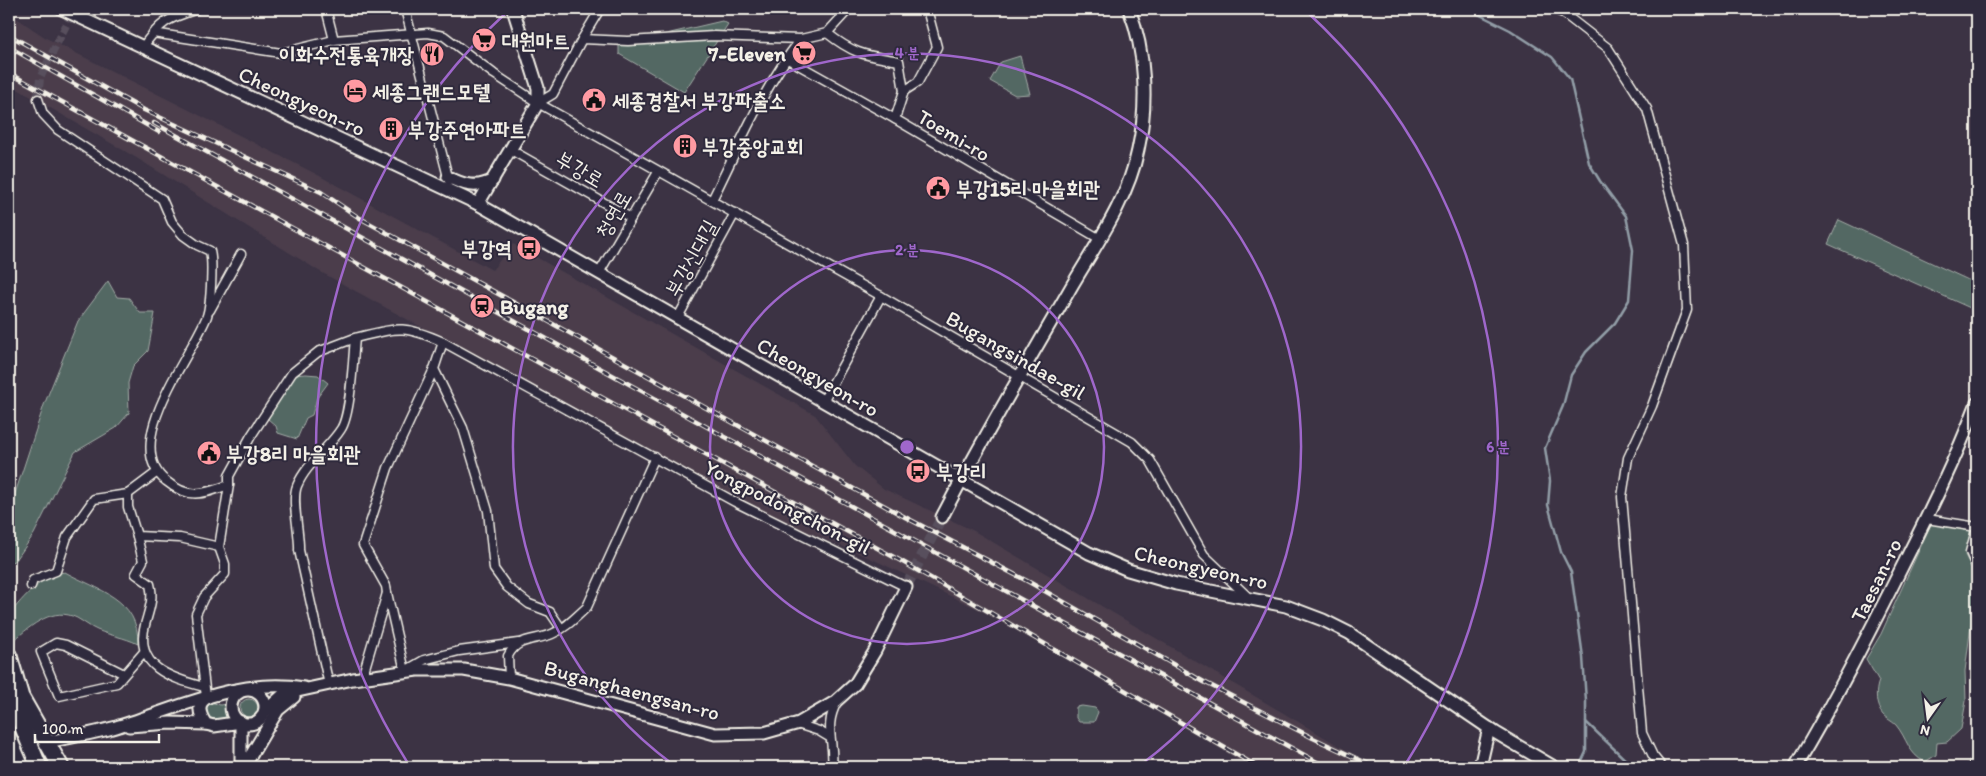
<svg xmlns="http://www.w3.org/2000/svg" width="1986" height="776" viewBox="0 0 1986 776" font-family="Itim,'Poor Story',sans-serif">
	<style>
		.built { fill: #4b3e4c }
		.green { fill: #526864; stroke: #a3aca6 }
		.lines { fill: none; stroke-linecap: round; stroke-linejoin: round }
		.stream { stroke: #929ea7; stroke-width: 2.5 }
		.street-tunnel { stroke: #58505d; stroke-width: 8; stroke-dasharray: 8 4; stroke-linecap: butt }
		.secondary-tunnel { stroke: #58505d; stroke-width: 11; stroke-dasharray: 11 5.5; stroke-linecap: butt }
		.street-casing { stroke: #f4f1e8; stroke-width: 11 }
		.secondary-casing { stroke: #f4f1e8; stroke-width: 15 }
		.highway-casing { stroke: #f4f1e8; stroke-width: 19 }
		.street { stroke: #2f2a3d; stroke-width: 8 }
		.secondary { stroke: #2f2a3d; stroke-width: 11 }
		.highway { stroke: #2f2a3d; stroke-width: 15 }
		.rail-casing { stroke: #f4f1e8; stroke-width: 4.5 }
		.rail { stroke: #2f2a3d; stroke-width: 2.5; stroke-dasharray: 8; stroke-linecap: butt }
		.ring { fill: none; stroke: #9f67cb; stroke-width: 2.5 }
		.labels { text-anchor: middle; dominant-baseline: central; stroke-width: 4; stroke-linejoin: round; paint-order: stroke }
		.poi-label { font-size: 21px; font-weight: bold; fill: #f4f1e8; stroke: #2f2a3d; text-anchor: start }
		.street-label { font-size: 21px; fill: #f4f1e8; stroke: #2f2a3d }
		.centre { fill: #9f67cb; stroke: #2f2a3d; stroke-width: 2.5 }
		.ring-label { font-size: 15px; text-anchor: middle; font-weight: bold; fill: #9f67cb; stroke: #2f2a3d; stroke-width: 4; stroke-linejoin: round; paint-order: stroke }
	</style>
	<rect width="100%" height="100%" fill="#3c3344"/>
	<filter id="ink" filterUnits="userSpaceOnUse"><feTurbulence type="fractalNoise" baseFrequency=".02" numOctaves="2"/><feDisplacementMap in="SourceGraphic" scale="10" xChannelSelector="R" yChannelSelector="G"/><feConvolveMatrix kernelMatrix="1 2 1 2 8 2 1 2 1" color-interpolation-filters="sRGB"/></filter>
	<g filter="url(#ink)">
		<path class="built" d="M9,13L46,38L314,173L492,270L513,244L815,415L855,466L884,489L974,531L1375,767H1250L1167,716L980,610L872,559L751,508L319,271L135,157L9,84Z"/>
		<g class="green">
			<path d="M722,21L728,24L684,92L619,54V45Z"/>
			<path d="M1020,56L1030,94L1015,95L990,81L1001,62Z"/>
			<path d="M1839,220L1977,284V311L1828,244Z"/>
			<path d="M108,281L117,297L129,298L140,313H155L148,351L133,366L128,383L129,413L116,428L75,452L34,534L16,560L9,563V512L44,405L78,321Z"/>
			<path d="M306,374L318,375L328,383L317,398L312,415L306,418L297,439L278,433L276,426L268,419L269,412L293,375Z"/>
			<path d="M1931,524L1974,529L1965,555L1977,579L1965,671L1966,701L1961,729L1947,742L1937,743L1936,755L1925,762C1908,754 1907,738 1896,725C1892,721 1887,719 1883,715C1875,706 1875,691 1879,681L1866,659L1881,634Z"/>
			<path d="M65,572C97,590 139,598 138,644C124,637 111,636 97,630C90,627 84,622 77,618C53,606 32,625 14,640L10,614C23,597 43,575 65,572Z"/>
			<circle cx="249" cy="708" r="9"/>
			<path d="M211,702L220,705L226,704L227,717C220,719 214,721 208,716L207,707Z"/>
			<path d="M1082,706L1095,708L1098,712L1094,722H1079L1076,718V707Z"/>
		</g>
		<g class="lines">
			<g class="stream">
				<path d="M1468,9L1510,30L1552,57L1570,79L1589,163L1600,181L1626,216L1633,250L1629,300L1615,323L1586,352L1571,375L1563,406L1545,448L1550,481L1548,505L1561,552L1571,572L1583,657L1586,701V752L1579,767"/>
				<path d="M1586,722L1633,767"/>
			</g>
			<path class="street-tunnel" d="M38,99L40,78L72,13"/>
			<path class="secondary-tunnel" d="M906,587L942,517"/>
			<defs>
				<g id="street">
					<path d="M326,9L334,40"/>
					<path d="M405,9L449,181"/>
					<path d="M927,9L937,47L918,82L904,91L895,119L1100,239"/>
					<path d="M1553,9L1563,13L1608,48L1647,109L1684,245L1687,310L1652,406L1628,458L1622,497L1642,733L1653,756L1662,767"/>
					<path d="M153,33L281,53L334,40L428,33L444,36L494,74L538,103L881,296L1132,442L1150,460L1204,555L1249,598"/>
					<path d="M827,33C855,55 865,55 899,61L904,91"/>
					<path d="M582,39L600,9"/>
					<path d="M801,39L827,33L849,9"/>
					<path d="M142,48C161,21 167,19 197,9"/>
					<path d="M786,58L895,119"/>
					<path d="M38,99L43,114L58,130L162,199L172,222L183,235L197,245L210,251C213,263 211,304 207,316C192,356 119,444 166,481C189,500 203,494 229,485V476L251,436L292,373L318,352L355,338"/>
					<path d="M538,103L553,94L582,39L628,41L714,36L801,39C763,87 739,146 712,200"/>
					<path d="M511,150L631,218"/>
					<path d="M599,273L658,172"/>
					<path d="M210,310L241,254"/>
					<path d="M677,319L735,213"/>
					<path d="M443,342L434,369L463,428L488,511L494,569L507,587L529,604L550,612L561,628"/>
					<path d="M823,401L881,296"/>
					<path d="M156,473L128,494V507L137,536L180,538L219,547"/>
					<path d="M1927,519L1977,527L1970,552L1977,568"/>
					<path d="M137,536L143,561L136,574L150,584C154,599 149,610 145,625C134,667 170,678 204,687"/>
					<path d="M31,586L33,580L56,571L67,537L94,499L128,494"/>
					<path d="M387,593L405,671L424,660L459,651L518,643"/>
					<path d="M124,674L66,645L56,643L41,652L59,696L117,683L143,653"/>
					<path d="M362,678L387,593L386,586L363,545L388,468L434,369"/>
					<path d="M509,678L508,656C517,637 535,641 552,634C566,628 576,617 587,607L655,457"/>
					<path d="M329,685L299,550C300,533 291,501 297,486C306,464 329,448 341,429C351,414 353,358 355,338C397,328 402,324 443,342L735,502L906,587"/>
					<path d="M206,697L196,614L204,597L225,574V564L219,547L229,485"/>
					<path d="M797,724L819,731L829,737"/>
					<path d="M832,767C835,742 823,727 837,702"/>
					<path d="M1972,767L1977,757"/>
				</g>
				<g id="secondary">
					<path d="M62,9L478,204L1089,553L1128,570L1176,584L1286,606L1323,620L1349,633L1496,733L1554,767"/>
					<path d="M448,177C463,185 477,189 493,180"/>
					<path d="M478,204L538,103V88L513,9"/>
					<path d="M942,517C982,439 1027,364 1070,289C1095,246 1128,200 1138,150C1148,105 1146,52 1129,9"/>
					<circle cx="248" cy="707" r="17"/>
					<path d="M208,697C196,703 199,714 206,724L214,726L241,722V767"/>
					<path d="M264,712L284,694L353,679L417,670H464L509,678L715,734L764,733L799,723L835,702L855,684L875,651L906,587"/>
					<path d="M129,726L170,723L206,724"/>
					<path d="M52,741C74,736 98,733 119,726C179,708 240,677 304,688"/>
					<path d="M244,767L278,710L294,697"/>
					<path d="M1480,767L1489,728"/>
					<path d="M1795,767C1833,704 1866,639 1899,573C1927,517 1955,461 1977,403"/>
				</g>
				<g id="highway">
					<path d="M9,656L21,697L61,767"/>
					<path d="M10,689L17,713L39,767"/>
					<path d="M9,739L21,767"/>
				</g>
			</defs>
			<use href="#street" class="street-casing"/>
			<use href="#secondary" class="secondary-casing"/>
			<use href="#highway" class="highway-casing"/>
			<use href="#street" class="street"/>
			<use href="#secondary" class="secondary"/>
			<use href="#highway" class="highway"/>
			<defs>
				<g id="rail">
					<path d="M9,35L144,110L321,192L358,217L905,517L1029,582L1204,682L1313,738L1375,767"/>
					<path d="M9,47L159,132"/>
					<path d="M9,73L901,561L1258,767"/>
					<path d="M154,123L1326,767"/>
				</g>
			</defs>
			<use href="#rail" class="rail-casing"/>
			<use href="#rail" class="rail"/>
		</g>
	</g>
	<g class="ring">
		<circle cx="907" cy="447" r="197"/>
		<path d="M675 766A394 394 0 1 1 1139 766"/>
		<path d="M409 765A591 591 0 0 1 508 11M1306 11A591 591 0 0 1 1405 765"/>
	</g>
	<defs>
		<symbol id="supermarket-disc" viewBox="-11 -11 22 22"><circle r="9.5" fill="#ff9aa2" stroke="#2f2a3d"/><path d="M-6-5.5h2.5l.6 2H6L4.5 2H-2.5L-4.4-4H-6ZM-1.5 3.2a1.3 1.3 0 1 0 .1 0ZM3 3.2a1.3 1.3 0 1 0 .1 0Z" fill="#111"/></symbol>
		<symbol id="restaurant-disc" viewBox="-11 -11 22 22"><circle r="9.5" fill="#ff9aa2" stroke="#2f2a3d"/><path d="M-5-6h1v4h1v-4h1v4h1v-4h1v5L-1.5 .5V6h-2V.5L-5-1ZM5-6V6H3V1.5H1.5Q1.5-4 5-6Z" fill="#111"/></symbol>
		<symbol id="hotel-disc" viewBox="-11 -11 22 22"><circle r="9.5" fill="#ff9aa2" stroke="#2f2a3d"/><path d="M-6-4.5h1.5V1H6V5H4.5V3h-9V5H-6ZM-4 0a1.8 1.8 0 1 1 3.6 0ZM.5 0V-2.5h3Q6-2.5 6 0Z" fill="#111"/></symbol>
		<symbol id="civic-disc" viewBox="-11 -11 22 22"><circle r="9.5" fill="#ff9aa2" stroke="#2f2a3d"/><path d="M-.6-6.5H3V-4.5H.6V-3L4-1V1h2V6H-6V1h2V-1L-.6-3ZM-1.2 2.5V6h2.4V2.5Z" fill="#111"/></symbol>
		<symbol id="building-disc" viewBox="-11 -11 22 22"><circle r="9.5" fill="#ff9aa2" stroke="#2f2a3d"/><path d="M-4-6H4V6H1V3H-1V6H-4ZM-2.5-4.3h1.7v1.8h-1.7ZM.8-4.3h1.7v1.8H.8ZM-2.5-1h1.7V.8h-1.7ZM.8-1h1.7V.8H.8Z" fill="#111"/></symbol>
		<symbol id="bus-disc" viewBox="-11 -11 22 22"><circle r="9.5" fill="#ff9aa2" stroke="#2f2a3d"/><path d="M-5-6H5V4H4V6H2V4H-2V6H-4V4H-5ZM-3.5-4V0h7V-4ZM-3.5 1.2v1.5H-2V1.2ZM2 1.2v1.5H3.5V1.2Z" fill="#111"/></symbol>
		<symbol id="station-disc" viewBox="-11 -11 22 22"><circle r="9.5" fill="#ff9aa2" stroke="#2f2a3d"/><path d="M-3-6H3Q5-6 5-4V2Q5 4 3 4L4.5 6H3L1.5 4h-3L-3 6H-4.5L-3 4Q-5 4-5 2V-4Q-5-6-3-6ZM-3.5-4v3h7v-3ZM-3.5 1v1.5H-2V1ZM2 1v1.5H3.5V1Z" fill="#111"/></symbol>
	</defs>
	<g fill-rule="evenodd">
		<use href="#supermarket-disc" x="470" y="26" width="28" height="28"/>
		<use href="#supermarket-disc" x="790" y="39" width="28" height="28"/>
		<use href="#restaurant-disc" x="418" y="40" width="28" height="28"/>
		<use href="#hotel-disc" x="341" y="77" width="28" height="28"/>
		<use href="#civic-disc" x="580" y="86" width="28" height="28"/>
		<use href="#building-disc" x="377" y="115" width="28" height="28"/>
		<use href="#building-disc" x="671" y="132" width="28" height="28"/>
		<use href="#civic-disc" x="924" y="174" width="28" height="28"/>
		<use href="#bus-disc" x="515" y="234" width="28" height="28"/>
		<use href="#station-disc" x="468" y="292" width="28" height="28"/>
		<use href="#civic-disc" x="195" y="439" width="28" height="28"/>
		<use href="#bus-disc" x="904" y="457" width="28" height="28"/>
	</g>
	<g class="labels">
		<g class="poi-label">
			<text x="502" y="40">대원마트</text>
			<text x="786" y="53" text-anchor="end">7-Eleven</text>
			<text x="414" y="54" text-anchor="end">이화수전통육개장</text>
			<text x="372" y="91">세종그랜드모텔</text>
			<text x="612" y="100">세종경찰서 부강파출소</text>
			<text x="408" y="129">부강주연아파트</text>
			<text x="702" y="146">부강중앙교회</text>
			<text x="956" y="188">부강15리 마을회관</text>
			<text x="512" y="248" text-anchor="end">부강역</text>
			<text x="500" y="306">Bugang</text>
			<text x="226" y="453">부강8리 마을회관</text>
			<text x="936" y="471">부강리</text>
		</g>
		<g class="street-label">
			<text transform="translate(302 101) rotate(25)">Cheongyeon-ro</text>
			<text transform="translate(954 135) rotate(31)">Toemi-ro</text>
			<text transform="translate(580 169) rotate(30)">부강로</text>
			<text transform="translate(613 214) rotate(-60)">청연로</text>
			<text transform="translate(691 258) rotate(-61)">부강신대길</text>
			<text transform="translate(1016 355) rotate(30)">Bugangsindae-gil</text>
			<text transform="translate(818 377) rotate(30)">Cheongyeon-ro</text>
			<text transform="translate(788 507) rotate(27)">Yongpodongchon-gil</text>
			<text transform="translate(1201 567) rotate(13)">Cheongyeon-ro</text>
			<text transform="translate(1876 580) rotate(-64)">Taesan-ro</text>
			<text transform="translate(632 690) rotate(15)">Buganghaengsan-ro</text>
		</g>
	</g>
	<circle cx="907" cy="447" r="8" class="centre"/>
	<g class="ring-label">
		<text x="907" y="58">4 분</text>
		<text x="907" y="255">2 분</text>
		<text x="1498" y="452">6 분</text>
	</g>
	<rect width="1986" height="776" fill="none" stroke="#2f2a3d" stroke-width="30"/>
	<rect x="15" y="15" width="1956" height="746" fill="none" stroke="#f4f1e8" stroke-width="2" filter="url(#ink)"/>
	<g transform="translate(1928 718) rotate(194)" stroke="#2f2a3d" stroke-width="4" paint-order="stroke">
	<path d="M0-4L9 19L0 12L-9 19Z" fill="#f4f1e8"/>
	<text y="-8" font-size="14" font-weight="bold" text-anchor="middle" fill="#f4f1e8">N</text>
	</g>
	<path d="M35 734v8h124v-8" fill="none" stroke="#f4f1e8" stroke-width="2.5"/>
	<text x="42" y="734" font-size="15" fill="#f4f1e8" stroke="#2f2a3d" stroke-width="4" paint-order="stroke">100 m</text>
</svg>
